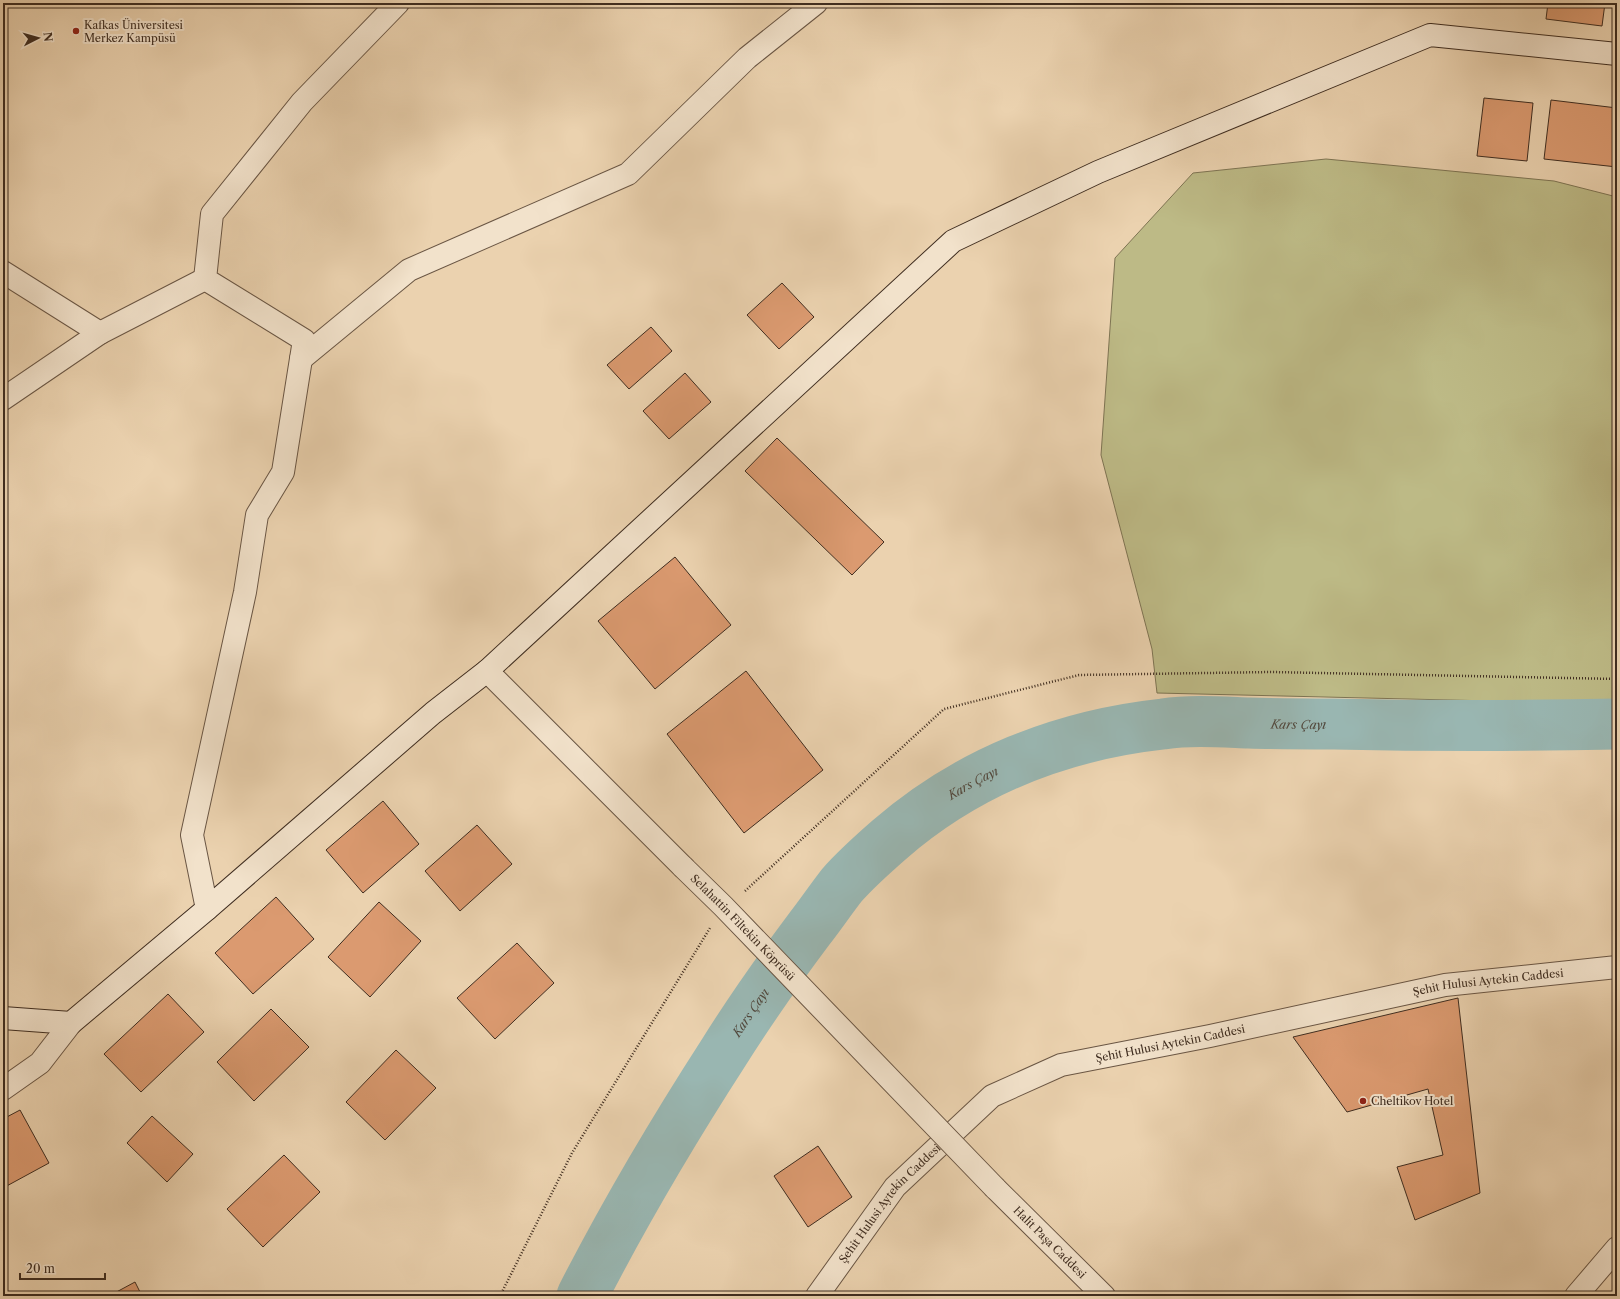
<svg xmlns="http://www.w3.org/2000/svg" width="1620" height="1299" viewBox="0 0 1620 1299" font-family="'Libre Caslon Text',serif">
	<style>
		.green { fill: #bdba86; stroke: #7e7453 }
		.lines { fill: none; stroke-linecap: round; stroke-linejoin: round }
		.river { stroke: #99b6b1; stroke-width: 51 }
		.building { fill: #db9a70; stroke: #3f2d20 }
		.street-casing { stroke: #6a5644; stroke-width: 24 }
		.secondary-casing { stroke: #3f2d20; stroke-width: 24 }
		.path { stroke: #3f2d20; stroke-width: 2.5; stroke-dasharray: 1 2; stroke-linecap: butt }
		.street { stroke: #f2e2cb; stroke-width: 22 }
		.secondary { stroke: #f2e2cb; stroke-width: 22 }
		.street-bridge-casing { stroke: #6a5644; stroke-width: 24; stroke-linecap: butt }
		.street-bridge { stroke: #f2e2cb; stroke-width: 22 }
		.poi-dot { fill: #8f2418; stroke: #f2e2cb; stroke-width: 1.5 }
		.labels { text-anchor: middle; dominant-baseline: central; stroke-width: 4; stroke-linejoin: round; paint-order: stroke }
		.poi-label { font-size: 11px; fill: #3f2d20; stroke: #f2e2cb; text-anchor: start }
		.street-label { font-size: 11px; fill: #3f2d20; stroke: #f2e2cb }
		.water-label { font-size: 12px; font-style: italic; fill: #51483d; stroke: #f2e2cb }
	</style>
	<rect width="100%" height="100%" fill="#ebd2af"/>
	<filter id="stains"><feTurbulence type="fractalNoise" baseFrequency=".005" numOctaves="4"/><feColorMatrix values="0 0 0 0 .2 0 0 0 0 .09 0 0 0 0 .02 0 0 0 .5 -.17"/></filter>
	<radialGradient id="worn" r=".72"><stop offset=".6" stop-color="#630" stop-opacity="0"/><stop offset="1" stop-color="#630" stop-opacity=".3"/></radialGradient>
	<path class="green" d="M1326,159L1554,181L1617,197V704L1157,693L1152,649L1101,455L1115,258L1193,173Z"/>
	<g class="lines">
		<path class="river" id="s1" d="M582,1296C625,1212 673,1131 724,1052C751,1009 780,968 810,928C821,914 831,899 842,885C856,869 873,854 889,840C967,772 1062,735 1163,724C1192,720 1220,722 1249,723C1277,724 1306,724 1334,724C1428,726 1523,726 1617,724"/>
	</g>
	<g class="building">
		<path d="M1548,3H1605L1602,26L1546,19Z"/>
		<path d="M1484,98L1533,103L1527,161L1477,156Z"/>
		<path d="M1551,100L1617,108V167L1544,159Z"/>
		<path d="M782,283L814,317L779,349L747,315Z"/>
		<path d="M651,327L672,351L629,389L607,365Z"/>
		<path d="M685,373L711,402L669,439L643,411Z"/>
		<path d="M777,438L884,542L852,575L745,471Z"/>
		<path d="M675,557L731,625L655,689L598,621Z"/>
		<path d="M746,671L823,770L744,833L667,734Z"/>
		<path d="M383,801L419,844L363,893L326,850Z"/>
		<path d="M477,825L512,864L460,911L425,871Z"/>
		<path d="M276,897L314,939L253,994L215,953Z"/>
		<path d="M379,902L421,941L370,997L328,957Z"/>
		<path d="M517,943L554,983L495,1039L457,998Z"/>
		<path d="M168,994L204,1032L141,1092L104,1054Z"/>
		<path d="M1458,998L1480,1193L1415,1220L1397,1167L1443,1155L1428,1089L1347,1112L1293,1037Z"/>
		<path d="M271,1009L309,1047L254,1101L217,1062Z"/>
		<path d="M396,1050L436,1088L385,1140L346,1102Z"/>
		<path d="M20,1110L49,1163L3,1188V1119Z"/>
		<path d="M152,1116L193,1154L167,1182L127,1143Z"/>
		<path d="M818,1146L852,1197L808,1227L774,1176Z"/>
		<path d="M284,1155L320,1192L263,1247L227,1209Z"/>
		<path d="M135,1282L142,1296H109Z"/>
	</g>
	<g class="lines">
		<defs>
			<g id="street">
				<path d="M3,272L100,333"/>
				<path d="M301,359L409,270L628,174L747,58L816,3"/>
				<path d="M3,399L100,333L205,279"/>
				<path d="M487,671L683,867"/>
				<path d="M207,909L192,835L245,592L257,515L283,472L304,340L205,279L212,214L302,102L398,3"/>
				<path d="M3,1089L40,1063L71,1023"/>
				<path id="s2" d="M995,1188L1104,1296"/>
				<path id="s3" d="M817,1296L895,1187L992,1096L1061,1065L1210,1036L1445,985L1617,967"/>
				<path d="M1576,1296L1617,1248"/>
			</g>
			<path id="secondary" d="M3,1018L71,1023L207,909L433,713L487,671L953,241L1098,172L1430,35L1617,54"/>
		</defs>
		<use href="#street" class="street-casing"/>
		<use href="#secondary" class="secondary-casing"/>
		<g class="path">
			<path d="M745,891L944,709L1079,675L1271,672L1617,679"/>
			<path d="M500,1296L572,1153L710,928"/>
		</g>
		<use href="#street" class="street"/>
		<use href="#secondary" class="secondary"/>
		<defs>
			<g id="street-bridge">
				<path id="s4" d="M683,867L723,906L995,1188"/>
			</g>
		</defs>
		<use href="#street-bridge" class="street-bridge-casing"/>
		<use href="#street-bridge" class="street-bridge"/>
	</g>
	<g class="poi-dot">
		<circle cx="76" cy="31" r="4"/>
		<circle cx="1363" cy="1101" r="4"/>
	</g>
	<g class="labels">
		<g class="poi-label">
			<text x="84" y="25">Kafkas Üniversitesi<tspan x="84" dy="13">Merkez Kampüsü</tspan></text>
			<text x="1371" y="1101">Cheltikov Hotel</text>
		</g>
		<g class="street-label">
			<text stroke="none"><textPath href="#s4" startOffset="85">Selahattin Filtekin Köprüsü</textPath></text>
			<text stroke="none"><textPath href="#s3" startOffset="778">Şehit Hulusi Aytekin Caddesi</textPath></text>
			<text stroke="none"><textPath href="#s3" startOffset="454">Şehit Hulusi Aytekin Caddesi</textPath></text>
			<text stroke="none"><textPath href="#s3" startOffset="118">Şehit Hulusi Aytekin Caddesi</textPath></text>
			<text stroke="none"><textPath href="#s2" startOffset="77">Halit Paşa Caddesi</textPath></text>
		</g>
		<g class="water-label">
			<text stroke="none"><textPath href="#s1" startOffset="990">Kars Çayı</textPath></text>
			<text stroke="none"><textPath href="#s1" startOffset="654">Kars Çayı</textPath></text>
			<text stroke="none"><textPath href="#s1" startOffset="330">Kars Çayı</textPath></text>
		</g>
	</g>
	<rect width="1620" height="1299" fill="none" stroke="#ebd2af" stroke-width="16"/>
	<rect x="4" y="4" width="1612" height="1291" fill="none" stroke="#3f2d20" stroke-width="2"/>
	<rect x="8" y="8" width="1604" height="1283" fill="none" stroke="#3f2d20"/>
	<g transform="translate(38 38) rotate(84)" stroke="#f2e2cb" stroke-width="3" paint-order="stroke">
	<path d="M0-3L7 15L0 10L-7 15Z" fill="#3f2d20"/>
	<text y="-6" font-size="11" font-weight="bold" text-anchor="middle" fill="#3f2d20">N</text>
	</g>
	<path d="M20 1273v6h85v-6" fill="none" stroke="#3f2d20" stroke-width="2"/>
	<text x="26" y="1273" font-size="12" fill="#3f2d20" stroke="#f2e2cb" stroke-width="3" paint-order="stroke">20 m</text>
	<rect width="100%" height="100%" filter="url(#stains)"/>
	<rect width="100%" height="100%" fill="url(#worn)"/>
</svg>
